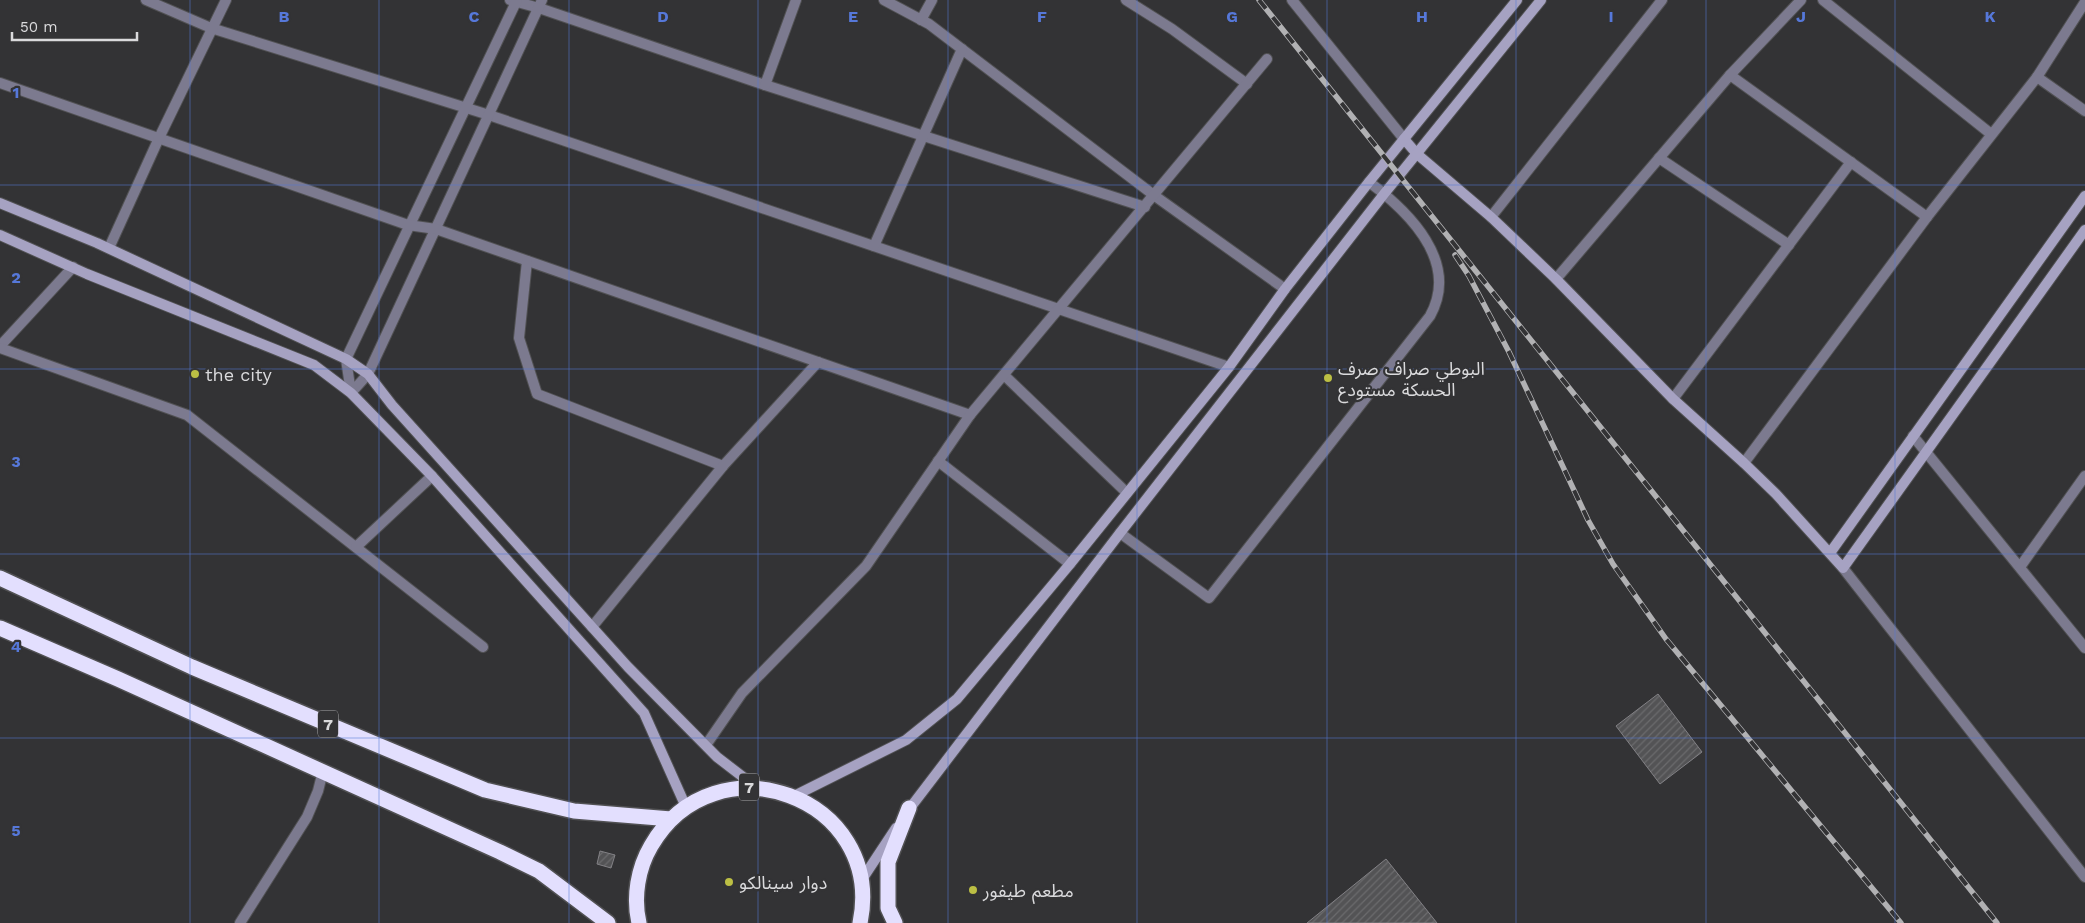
<svg xmlns="http://www.w3.org/2000/svg" width="2085" height="923" viewBox="0 0 2085 923" font-family="'Work Sans','Noto Sans Arabic',sans-serif">
	<style>
		.building { fill: url(#building-hatch); stroke: #828185 }
		.lines { fill: none; stroke-linecap: round; stroke-linejoin: round }
		.street-casing { stroke: #515153; stroke-width: 12 }
		.secondary-casing { stroke: #515153; stroke-width: 12 }
		.highway-casing { stroke: #515153; stroke-width: 18 }
		.street { stroke: #7c7a8f; stroke-width: 10 }
		.secondary { stroke: #a6a2c2; stroke-width: 10 }
		.highway { stroke: #e3dffe; stroke-width: 15 }
		.rail-casing { stroke: #b1b1b3; stroke-width: 5.5 }
		.rail { stroke: #333335; stroke-width: 4; stroke-dasharray: 11; stroke-linecap: butt }
		.grid { fill: none; stroke: #5678d9; stroke-width: 1; stroke-opacity: 0.55 }
		.poi-dot { fill: #bcbf44; stroke: #333335; stroke-width: 2 }
		.labels { text-anchor: middle; dominant-baseline: central; stroke-width: 4.5; stroke-linejoin: round; paint-order: stroke }
		.shield { fill: #333335; stroke: #a8a8aa; stroke-width: 1 }
		.shield-label { font-size: 16px; font-weight: bold; fill: #dadadc }
		.poi-label { font-size: 18px; fill: #dadadc; stroke: #333335; text-anchor: start }
		.grid-label { font-size: 16px; text-anchor: middle; font-weight: bold; fill: #5678d9; stroke: #333335; stroke-width: 4.5; stroke-linejoin: round; paint-order: stroke }
	</style>
	<defs>
		<pattern id="building-hatch" width="6" height="6" patternUnits="userSpaceOnUse" patternTransform="scale(1.25)"><rect width="6" height="6" fill="#535355"/><path d="M-1 1l2-2M0 6l6-6M5 7l2-2" fill="none" stroke="#6b6b6d"/></pattern>
	</defs>
	<rect width="100%" height="100%" fill="#333335"/>
	<g class="building">
		<path d="M1658,694L1702,752L1660,784L1616,726Z"/>
		<path d="M600,851L615,855L611,868L597,864Z"/>
		<path d="M1386,859L1437,923H1307Z"/>
	</g>
	<g class="lines">
		<defs>
			<g id="street">
				<path d="M146,0L211,28L489,115L1229,367"/>
				<path d="M510,0L539,8L765,85L1145,207"/>
				<path d="M517,0L346,359L351,393L368,374L542,0"/>
				<path d="M884,0L929,24L1155,196L1285,289"/>
				<path d="M1126,0L1172,29L1247,84"/>
				<path d="M1292,0L1404,139"/>
				<path d="M1823,0L1991,134"/>
				<path d="M921,20L932,0"/>
				<path d="M1730,75L1927,217"/>
				<path d="M2037,77L2085,111"/>
				<path d="M0,83L408,225L436,229L970,415"/>
				<path d="M765,85L796,0"/>
				<path d="M1659,158L1789,245"/>
				<path d="M1491,217L1662,0"/>
				<path d="M874,246L962,49"/>
				<path d="M109,248L159,138L226,0"/>
				<path d="M527,261L519,338L537,394L723,466"/>
				<path d="M1556,279L1730,75L1801,0"/>
				<path d="M0,346L73,267"/>
				<path d="M0,348L187,415L483,647"/>
				<path d="M1004,375L1127,493"/>
				<path d="M1673,399L1851,162"/>
				<path d="M1913,436L2085,648"/>
				<path d="M938,461L1070,564"/>
				<path d="M1744,463L1927,217L2037,77L2085,2"/>
				<path d="M1120,533L1209,598L1430,316C1460,262 1409,212 1369,182"/>
				<path d="M356,547L432,476"/>
				<path d="M2020,567L2085,476"/>
				<path d="M1843,568L2085,877"/>
				<path d="M592,627L723,466L818,362"/>
				<path d="M706,745L742,693L866,566L970,415L1267,59"/>
				<path d="M240,923L307,817L318,791L323,771"/>
			</g>
			<g id="secondary">
				<path d="M1404,139L1417,154L1491,217L1556,279L1673,399L1744,463L1776,494L1843,568L2085,230"/>
				<path d="M0,203L97,243L346,359L368,374L392,405L628,667L717,757L756,787"/>
				<path d="M0,235L87,274L314,365L351,393L432,476L644,713L686,807"/>
				<path d="M1830,553L2085,196"/>
				<path d="M794,796L906,740L957,699L1070,564L1229,367L1285,289L1369,182L1517,0"/>
				<path d="M907,812L1120,533L1384,194L1541,0"/>
				<path d="M861,881L896,828"/>
			</g>
			<g id="highway">
				<path d="M0,578L192,667L485,790L574,811L671,819"/>
				<path d="M0,628L118,679L500,852L539,871L608,923"/>
				<path d="M639,923C633,897 638,868 651,846C715,735 886,797 860,923"/>
				<path d="M895,923L888,908V862L909,808"/>
			</g>
		</defs>
		<use href="#street" class="street-casing"/>
		<use href="#secondary" class="secondary-casing"/>
		<use href="#highway" class="highway-casing"/>
		<use href="#street" class="street"/>
		<use href="#secondary" class="secondary"/>
		<use href="#highway" class="highway"/>
		<defs>
			<g id="rail">
				<path d="M1259,0L1997,923"/>
				<path d="M1455,255L1469,276L1509,352L1588,520L1613,564L1666,639L1901,923"/>
			</g>
		</defs>
		<use href="#rail" class="rail-casing"/>
		<use href="#rail" class="rail"/>
	</g>
	<path class="grid" d="M190,0V923M379,0V923M569,0V923M758,0V923M948,0V923M1137,0V923M1327,0V923M1516,0V923M1706,0V923M1895,0V923M0,185H2085M0,369H2085M0,554H2085M0,738H2085"/>
	<g class="poi-dot">
		<circle cx="195" cy="374" r="5"/>
		<circle cx="1328" cy="378" r="5"/>
		<circle cx="729" cy="882" r="5"/>
		<circle cx="973" cy="890" r="5"/>
	</g>
	<g class="labels">
		<g class="shield">
			<rect x="318" y="710.5" width="20" height="27" rx="4"/>
			<rect x="739" y="773.5" width="20" height="27" rx="4"/>
		</g>
		<g class="shield-label">
			<text x="328" y="724">7</text>
			<text x="749" y="787">7</text>
		</g>
		<g class="poi-label">
			<text x="1338" y="368">البوطي صراف صرف<tspan x="1338" dy="21">الحسكة مستودع</tspan></text>
			<text x="205" y="374">the city</text>
			<text x="739" y="882">دوار سينالكو</text>
			<text x="983" y="890">مطعم طيفور</text>
		</g>
	</g>
	<g class="grid-label">
		<text x="284" y="22">B</text>
		<text x="474" y="22">C</text>
		<text x="663" y="22">D</text>
		<text x="853" y="22">E</text>
		<text x="1042" y="22">F</text>
		<text x="1232" y="22">G</text>
		<text x="1422" y="22">H</text>
		<text x="1611" y="22">I</text>
		<text x="1801" y="22">J</text>
		<text x="1990" y="22">K</text>
		<text x="16" y="98">1</text>
		<text x="16" y="283">2</text>
		<text x="16" y="467">3</text>
		<text x="16" y="652">4</text>
		<text x="16" y="836">5</text>
	</g>
	<path d="M12 32v8h125v-8" fill="none" stroke="#dadadc" stroke-width="2.5"/>
	<text x="20" y="32" font-size="15" fill="#dadadc" stroke="#333335" stroke-width="4" paint-order="stroke">50 m</text>
</svg>
